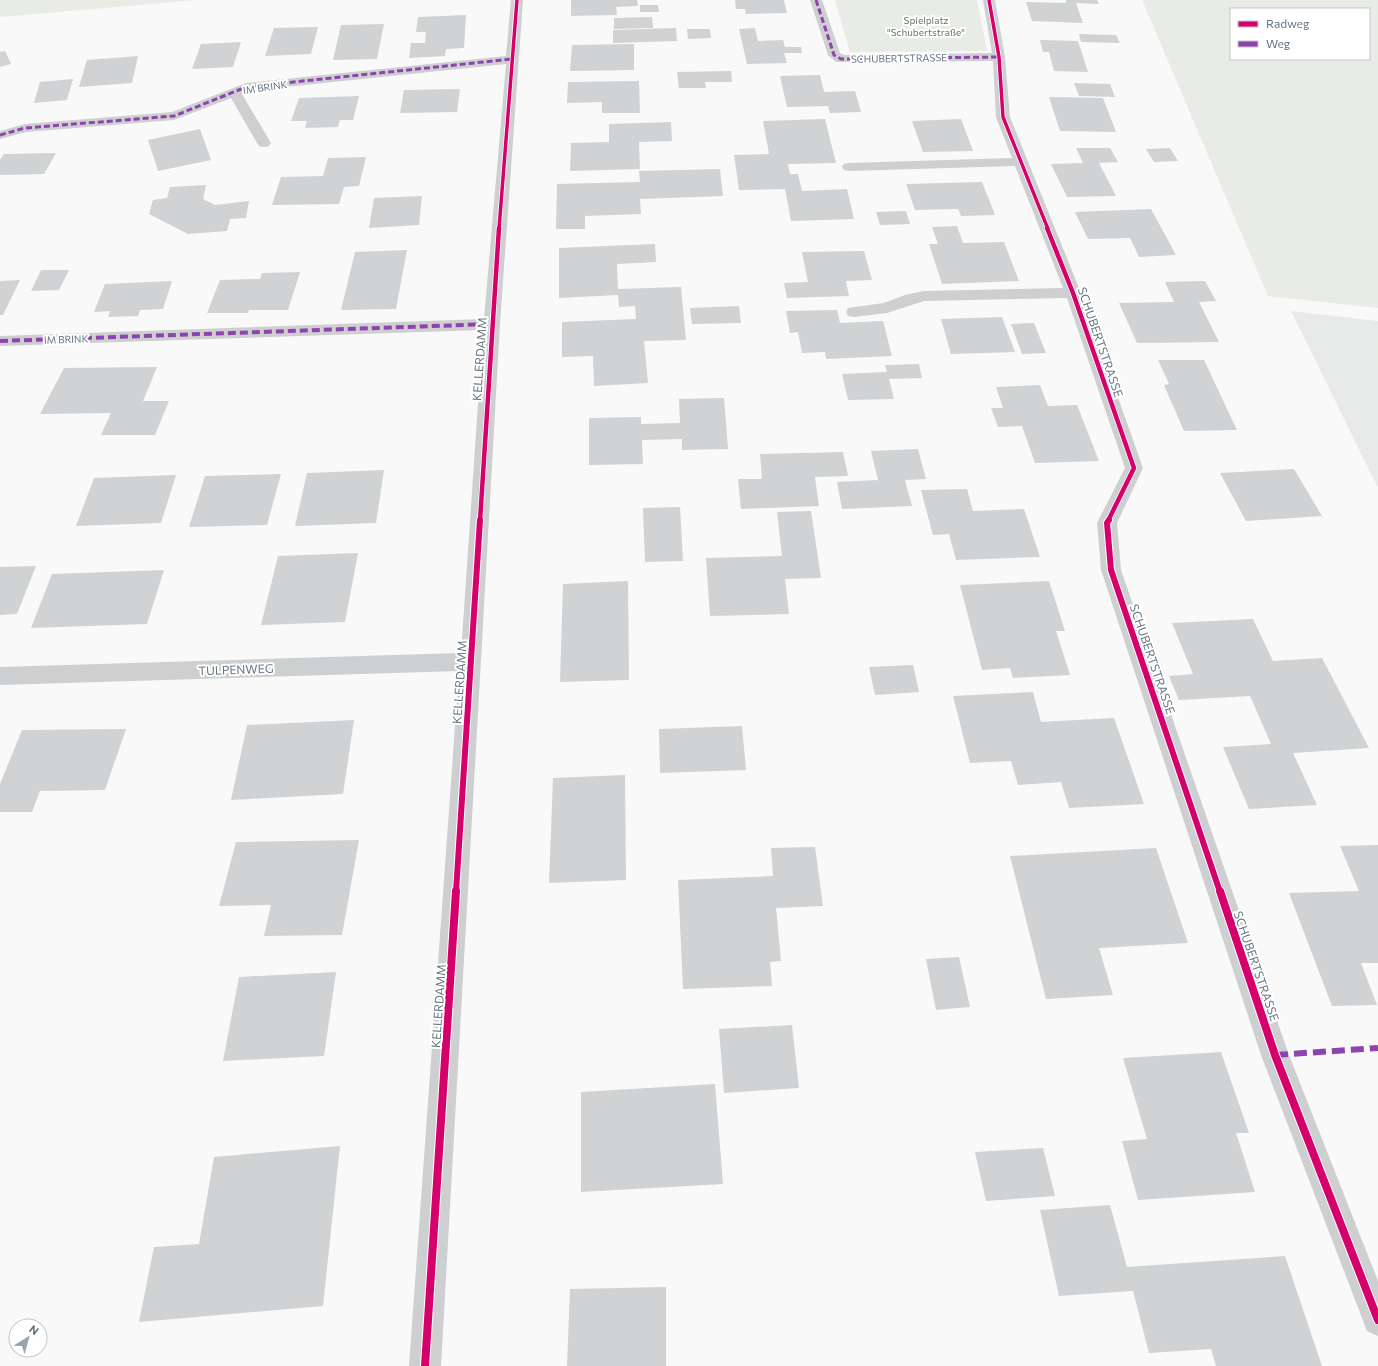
<svg xmlns="http://www.w3.org/2000/svg" width="1378" height="1366" viewBox="0 0 1378 1366" font-family="Commissioner,sans-serif">
<style>
.built{fill:#e8e9e9}
.green{fill:#e8ebe6;fill-rule:evenodd}
.building{fill:#d0d2d3}
.lines{fill:none;stroke-linecap:round;stroke-linejoin:round}
.minor{fill:#cecfd0;fill-rule:evenodd}
.quiet-far2{stroke:#8e44ad;stroke-width:3;stroke-dasharray:6 3;stroke-linecap:butt}
.quiet-far1{stroke:#8e44ad;stroke-width:4;stroke-dasharray:8 4;stroke-linecap:butt}
.quiet{stroke:#8e44ad;stroke-width:6;stroke-dasharray:13 6;stroke-linecap:butt}
.cycleway-far3-casing{stroke:#fff;stroke-width:5}
.cycleway-far2-casing{stroke:#fff;stroke-width:6}
.cycleway-far1-casing{stroke:#fff;stroke-width:8}
.cycleway-casing{stroke:#fff;stroke-width:10}
.cycleway-far3{stroke:#d6006c;stroke-width:3.5}
.cycleway-far2{stroke:#d6006c;stroke-width:4.5}
.cycleway-far1{stroke:#d6006c;stroke-width:6}
.cycleway{stroke:#d6006c;stroke-width:8}
.labels{text-anchor:middle;dominant-baseline:central;stroke-width:4;stroke-linejoin:round;paint-order:stroke}
.far-park-label{font-size:10px;fill:#687a64;stroke:#fff}
.far-street-label{font-size:10px;fill:#657683;stroke:#fff}
.street-label{font-size:12px;fill:#657683;stroke:#fff}
</style>
<rect width="100%" height="100%" fill="#f9f9f9"/>
<path class="built" d="M1291 311 1378 321V488Z"/>
<g class="green">
<path d="M0 0H197L0 17Z"/>
<path d="M835 0H977L987 51 850 52Z"/>
<path d="M1142 0H1378V308L1268 296ZM1231 9H1369V59H1231Z"/>
<path d="M1366 337 1378 338V363Z"/>
</g>
<g class="building">
<path d="M571 0H637L638 6 616 7 617 15 571 16Z"/>
<path d="M735 0H784L787 13 746 14 745 9H736Z"/>
<path d="M1066 0H1097L1099 4 1076 3 1083 23 1032 21 1026 2 1066 3Z"/>
<path d="M640 5H658L659 12H640Z"/>
<path d="M466 15 464 48 446 49 445 56 409 58 411 43H425L426 32H416L418 17Z"/>
<path d="M652 17 653 28 614 29V18Z"/>
<path d="M384 24 377 59 333 60 341 25Z"/>
<path d="M318 27 311 54 265 56 274 28Z"/>
<path d="M676 28 677 41 613 43V30Z"/>
<path d="M755 28 758 41 783 40 785 47H801L802 53H784L787 63 747 64 739 29Z"/>
<path d="M687 29H710L711 38 688 39Z"/>
<path d="M1079 34 1116 35 1120 43 1081 42Z"/>
<path d="M1040 40 1078 41 1088 72 1054 71 1049 52H1043Z"/>
<path d="M241 42 233 67 192 69 201 44Z"/>
<path d="M634 44V70L570 71 572 45Z"/>
<path d="M5 51 11 64 0 67V52Z"/>
<path d="M138 56 132 83 79 87 87 60Z"/>
<path d="M731 71 732 82H705L706 88H679L677 72Z"/>
<path d="M820 75 824 92 855 91 861 112 830 113 828 106 787 107 780 76Z"/>
<path d="M73 79 67 100 34 103 40 82Z"/>
<path d="M639 81 640 113H602V102L567 103 568 82Z"/>
<path d="M1074 83 1110 84 1115 97 1079 96Z"/>
<path d="M460 89 457 112 400 113 404 90Z"/>
<path d="M359 96 353 120H340L338 127 305 128 307 121H291L299 98Z"/>
<path d="M1049 97 1103 98 1116 132 1060 131Z"/>
<path d="M825 119 836 163 788 164 790 174H798L802 191 847 189 854 219 791 221 785 189 739 190 734 155 769 154 763 121Z"/>
<path d="M961 119 973 151 923 152 912 121Z"/>
<path d="M671 122 672 141 639 142 640 169 570 171 571 143 609 142V124Z"/>
<path d="M200 129 211 160 158 171 148 140Z"/>
<path d="M1076 148H1110L1118 162 1099 163 1116 196 1067 197 1051 164 1083 163Z"/>
<path d="M1170 148 1178 161 1154 162 1146 149Z"/>
<path d="M56 153 44 174 0 175V160L4 154Z"/>
<path d="M366 157 359 186 344 187 339 204 272 205 281 177 323 176 328 158Z"/>
<path d="M720 169 723 196 640 199 641 214 585 216V229H556L557 184 640 182 639 171Z"/>
<path d="M982 182 995 215 961 216 958 209 915 210 906 184Z"/>
<path d="M206 185 203 199 215 205 249 201 246 218 230 219 227 231 188 234 149 214 153 200 167 198 170 187Z"/>
<path d="M422 196 419 225 369 228 374 198Z"/>
<path d="M1151 209 1176 255 1139 257 1130 238 1088 239 1075 212Z"/>
<path d="M906 211 910 224 880 225 876 212Z"/>
<path d="M957 226 963 243 1004 242 1019 281 942 284 929 244H938L932 227Z"/>
<path d="M655 244 656 262 617 264 618 289 681 287 686 340 644 341 648 383 594 386 593 356 562 357V322L636 319 635 306 619 307 618 295 559 298V248Z"/>
<path d="M407 250 396 309 341 310 355 252Z"/>
<path d="M864 251 872 280 846 281 849 296 787 298 784 283 808 282 802 252Z"/>
<path d="M41 270H69L59 290 31 291Z"/>
<path d="M300 272 288 310H249L248 313H207L220 280 260 279 262 273Z"/>
<path d="M20 280 3 315H0V281Z"/>
<path d="M172 281 163 309 140 310 138 316 108 317 110 311 94 312 105 284Z"/>
<path d="M1205 281 1216 301 1199 302 1219 342 1137 343 1119 303 1174 302 1165 282Z"/>
<path d="M739 306 741 323 692 324 690 308Z"/>
<path d="M837 310 840 323 883 321 892 356 826 359 825 352 802 353 798 332 790 333 786 311Z"/>
<path d="M1002 317 1015 352 951 354 941 319Z"/>
<path d="M1034 323 1046 353 1022 354 1011 324Z"/>
<path d="M1158 360H1204L1237 430 1184 431 1164 385 1169 384Z"/>
<path d="M919 364 922 378 889 379 894 399 848 400 842 374 887 372 885 365Z"/>
<path d="M157 367 143 401H169L155 435H101L111 413 40 414 64 368Z"/>
<path d="M1040 385 1048 406 1077 405 1099 461 1035 463 1022 426 998 427 991 408H1003L996 387Z"/>
<path d="M724 398 728 449 682 450V439L642 440 643 464 589 465V418L641 417V424L680 423 679 399Z"/>
<path d="M918 449 926 479 905 480 912 506 842 509 837 482 878 480 871 451Z"/>
<path d="M843 452 848 476 815 477 819 506 741 509 738 479H762L760 454Z"/>
<path d="M1294 469 1322 516 1246 521 1220 473Z"/>
<path d="M384 470 376 523 295 526 307 473Z"/>
<path d="M281 474 267 525 189 527 205 476Z"/>
<path d="M176 475 161 523 76 526 94 478Z"/>
<path d="M967 489 973 511 1024 509 1040 557 956 560 949 534 933 535 921 490Z"/>
<path d="M680 507 683 561 645 562 643 508Z"/>
<path d="M811 511 821 578 785 579 789 614 710 616 706 558 782 556 777 512Z"/>
<path d="M358 553 345 622 261 625 278 556Z"/>
<path d="M36 566 17 614 0 615V567Z"/>
<path d="M164 570 147 624 31 628 52 574Z"/>
<path d="M628 581 629 680 560 682 563 584Z"/>
<path d="M1049 581 1065 631H1056L1070 675 1013 678 1010 668 982 670 960 585Z"/>
<path d="M1253 619 1273 661 1322 658 1369 748 1293 753 1317 805 1249 809 1223 747 1271 744 1250 696 1179 700 1169 676 1193 674 1172 623Z"/>
<path d="M913 665 919 692 875 695 869 667Z"/>
<path d="M1033 692 1041 722 1114 718 1144 804 1069 808 1061 782 1018 785 1011 761 970 763 953 696Z"/>
<path d="M354 720 343 794 231 800 247 725Z"/>
<path d="M742 726 746 770 660 773 659 729Z"/>
<path d="M126 729 105 790 40 791 32 812H0V784L22 730Z"/>
<path d="M625 775 626 880 549 883 553 778Z"/>
<path d="M359 840 342 935 264 936 271 905 219 906 236 842Z"/>
<path d="M1378 845V963H1361L1377 1005 1332 1006 1289 893 1359 891 1340 846Z"/>
<path d="M815 847 823 906 776 908 781 961 770 962 772 986 683 989 678 880 773 876 771 848Z"/>
<path d="M1156 848 1188 943 1099 948 1113 995 1046 999 1010 856Z"/>
<path d="M959 957 970 1007 936 1010 926 959Z"/>
<path d="M336 972 324 1056 223 1061 239 977Z"/>
<path d="M792 1025 799 1088 724 1093 719 1029Z"/>
<path d="M1221 1052 1249 1133H1236L1255 1192 1138 1200 1122 1141 1147 1139 1123 1058Z"/>
<path d="M715 1084 723 1184 581 1192V1092Z"/>
<path d="M340 1146 323 1306 139 1322 154 1247 199 1244 214 1157Z"/>
<path d="M1043 1148 1055 1196 986 1201 975 1152Z"/>
<path d="M1110 1205 1127 1267 1285 1256 1322 1366H1216L1211 1349 1149 1353 1133 1291 1059 1296 1040 1210Z"/>
<path d="M666 1287V1366H567L570 1289Z"/>
</g>
<g class="lines">
<g class="minor">
<path d="M511 0H523L500 324 441 1366H409L459 671 0 685V667L461 653 483 330 0 346V336L484 319 506 64 248 91 242 94 271 143 269 146 264 147 259 146 257 143 231 98 174 120 26 132 0 139V131L25 124 172 112 246 83 506 56Z"/>
<path d="M810 0H822L840 53 844 55 992 53 983 0H995L1005 57 1010 117 1081 293 1143 468 1117 523 1121 570 1289 1055 1378 1281V1336L1367 1331 1261 1055 1101 570 1097 523 1125 468 1067 298 924 301 887 313 854 317 848 316 846 312 848 308 884 303 905 295 924 291 1063 288 1015 166 849 171 844 170 842 167 844 164 849 163 1012 158 996 117 993 61 836 62 828 55Z"/>
</g>
<g class="quiet-far2">
<path d="M816 0 834 55 841 59 999 57"/>
<path d="M0 135 25 128 174 116 246 87 512 59"/>
</g>
<path class="quiet-far1" d="M0 341 492 324"/>
<path class="quiet" d="M1275 1055 1378 1048"/>
<g class="cycleway-far3-casing">
<g id="cycleway-far3">
<path d="M989 0 999 57 1003 117 1048 229"/>
<path d="M499 229 517 0"/>
</g>
</g>
<g class="cycleway-far2-casing">
<g id="cycleway-far2">
<path d="M1047 228 1073 293 1134 468 1108 521"/>
<path d="M480 521 499 228"/>
</g>
</g>
<g class="cycleway-far1-casing">
<g id="cycleway-far1">
<path d="M1109 520 1107 523 1111 570 1220 892"/>
<path d="M456 892 480 520"/>
</g>
</g>
<g class="cycleway-casing">
<g id="cycleway">
<path d="M1220 891 1275 1055 1378 1320"/>
<path d="M425 1366 456 891"/>
</g>
</g>
<use href="#cycleway-far3" class="cycleway-far3"/>
<use href="#cycleway-far2" class="cycleway-far2"/>
<use href="#cycleway-far1" class="cycleway-far1"/>
<use href="#cycleway" class="cycleway"/>
</g>
<g class="labels">
<g class="far-park-label">
<text x="926" y="20">Spielplatz<tspan x="926" dy="12">"Schubertstraße"</tspan></text>
</g>
<g class="far-street-label">
<text transform="translate(899 58) rotate(-1)">SCHUBERTSTRASSE</text>
<text transform="translate(265 87) rotate(-8)">IM BRINK</text>
<text transform="translate(66 339) rotate(-2)">IM BRINK</text>
</g>
<g class="street-label">
<text transform="translate(1101 342) rotate(71)">SCHUBERTSTRASSE</text>
<text transform="translate(479 359) rotate(-86)">KELLERDAMM</text>
<text transform="translate(1153 659) rotate(71)">SCHUBERTSTRASSE</text>
<text transform="translate(236 669) rotate(-2)">TULPENWEG</text>
<text transform="translate(459 682) rotate(-86)">KELLERDAMM</text>
<text transform="translate(1257 966) rotate(71)">SCHUBERTSTRASSE</text>
<text transform="translate(438 1006) rotate(-86)">KELLERDAMM</text>
</g>
</g>
<rect x="1230" y="8" width="140" height="52" fill="#ffffff" stroke="#c1c8cd"/>
<rect x="1238" y="21" width="20" height="6" fill="#d6006c" stroke="#c1c8cd"/>
<text x="1266" y="28" font-size="12" fill="#657683">Radweg</text>
<rect x="1238" y="41" width="20" height="6" fill="#8e44ad" stroke="#c1c8cd"/>
<text x="1266" y="48" font-size="12" fill="#657683">Weg</text>
<g transform="translate(28 1338) rotate(37)"><circle r="19" fill="#ffffff" stroke="#c1c8cd"/>
<path d="M0-3L7 15L0 10L-7 15Z" fill="#99a4ac"/>
<text y="-6" font-size="11" font-weight="bold" text-anchor="middle" fill="#657683">N</text>
</g>
</svg>
